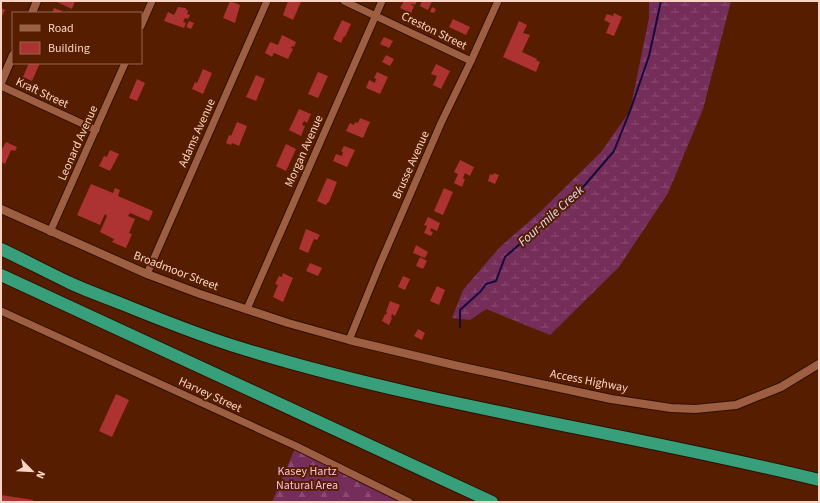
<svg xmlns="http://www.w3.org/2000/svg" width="820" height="503" viewBox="0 0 820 503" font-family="'Source Sans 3',sans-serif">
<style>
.forest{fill:url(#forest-firs)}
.wetland{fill:url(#wetland-marsh)}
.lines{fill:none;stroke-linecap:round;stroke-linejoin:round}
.stream{stroke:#15093f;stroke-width:2}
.building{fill:#ad3332}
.minor-casing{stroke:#2e0f02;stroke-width:9}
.tertiary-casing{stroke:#2e0f02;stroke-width:10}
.motorway-casing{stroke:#2e0f02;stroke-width:14}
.minor{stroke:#9d5e41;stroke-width:7}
.tertiary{stroke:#9d5e41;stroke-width:8}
.motorway{stroke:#37a07a;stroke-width:12}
.labels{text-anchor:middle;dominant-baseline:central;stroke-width:4;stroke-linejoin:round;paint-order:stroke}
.street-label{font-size:12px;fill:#fad5c5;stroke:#561d00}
.park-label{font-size:12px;fill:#f7bfde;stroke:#561d00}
.water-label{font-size:13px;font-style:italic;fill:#dfe0fb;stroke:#561d00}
</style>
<defs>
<pattern id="forest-firs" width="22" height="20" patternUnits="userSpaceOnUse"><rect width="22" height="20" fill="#752e5a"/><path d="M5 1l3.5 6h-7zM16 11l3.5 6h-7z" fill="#8a4b70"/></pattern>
<pattern id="wetland-marsh" width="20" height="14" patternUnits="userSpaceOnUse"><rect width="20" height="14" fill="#752e5a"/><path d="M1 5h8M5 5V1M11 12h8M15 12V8" fill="none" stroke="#8a4b70"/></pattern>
</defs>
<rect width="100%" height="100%" fill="#561d00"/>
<path class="forest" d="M296 446 409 502H272Z"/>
<path class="wetland" d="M649 1H731L703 109 668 193 619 267 550 335 486 309 470 320 452 318 463 290 499 248 540 212 601 152 630 111 649 18Z"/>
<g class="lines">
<path class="stream" d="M460 327V310L481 291 486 284 496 281 505 257 578 193 614 151 630 111 649 56 661 1"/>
</g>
<g class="building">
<path d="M58 1H75L72 9 57 2Z"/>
<path d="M230 1 240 5 235 23 223 18Z"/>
<path d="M288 1 301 2 293 20 283 15Z"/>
<path d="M404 1H417L415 5 412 4 411 5 414 6 411 13 400 8Z"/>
<path d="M422 1H432L428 10 420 6Z"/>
<path d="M178 7 186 8V9L188 11 187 14 190 15 188 19 185 18 183 22 186 23 184 28 164 21 168 12 174 15Z"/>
<path d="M432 7 436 9 434 13 430 12Z"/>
<path d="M1 8 5 10 1 18Z"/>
<path d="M54 8 62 11 61 13H52Z"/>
<path d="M614 13 622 17 614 36 606 33 610 23 604 20 607 14 613 16Z"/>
<path d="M453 19 470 27 466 35 449 27Z"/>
<path d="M342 20 351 24 345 37 344 36 341 43 333 39Z"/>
<path d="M189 21 194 23 191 29 186 27Z"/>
<path d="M519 21 527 25 523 33 530 35 522 52 537 59 536 60 540 62 536 72 503 57Z"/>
<path d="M282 35 296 42 294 47 292 46 291 48 293 49 288 59 274 53 272 57 265 53 270 42 278 45Z"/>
<path d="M384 37 393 41 389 48 380 44Z"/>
<path d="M386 55 394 59 390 66 382 62Z"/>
<path d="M29 63H40L32 81 23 77Z"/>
<path d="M436 64 450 71 441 89 433 85 437 76 431 74Z"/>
<path d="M203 69 212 73 203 94 192 89 195 82 197 83Z"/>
<path d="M318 72 328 76 318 98 308 94Z"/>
<path d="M377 72 388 77 380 94 366 88 369 80 375 83 376 79 374 78Z"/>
<path d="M256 75 265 79 256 101 246 97Z"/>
<path d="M137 79 145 83 137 101 129 98Z"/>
<path d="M299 109 311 114 307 123 304 121 302 125 305 126 301 136 289 130Z"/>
<path d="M360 118 370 122 363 138 346 131 350 123 354 125 355 122 358 123Z"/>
<path d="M237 122 247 126 239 146 232 143 231 145 226 143 229 135 231 136Z"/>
<path d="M6 142 17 147 15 151 11 150 5 164 1 162V151Z"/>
<path d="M286 144 296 149 286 171 276 166Z"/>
<path d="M344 146 355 150 347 167 333 161 336 154 342 156 343 152 341 151Z"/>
<path d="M110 150 119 154 110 171 99 166 104 156 107 157Z"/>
<path d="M460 160 474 167 470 176 465 173 463 178 465 179 462 187 454 183 458 174 454 172Z"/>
<path d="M494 173 499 175 495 184 488 181 490 174 493 175Z"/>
<path d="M327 178 337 182 329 202H328L326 205 317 201Z"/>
<path d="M91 184 113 193 115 188 120 190 118 196 153 211 149 221 130 213 128 216 135 219 129 233 132 234 126 248 112 242 114 239 100 232 107 216 105 214 100 225 77 215Z"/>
<path d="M444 188 453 192 443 215 434 211Z"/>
<path d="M428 217 440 223 437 231 431 228 430 231 433 232 431 236 424 233 427 226 424 225Z"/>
<path d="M306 229 320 235 317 240 314 239 308 253 299 249Z"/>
<path d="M416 245 428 252 425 258 413 253Z"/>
<path d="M420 257 427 261 423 269 416 266Z"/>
<path d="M310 263 322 268 318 276 306 271Z"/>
<path d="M283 273 293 278 283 302 273 297 278 285 275 284 279 276 282 277Z"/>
<path d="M403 276 410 279 405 290 398 287Z"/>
<path d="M437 286 445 290 439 305 430 301Z"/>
<path d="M390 301 400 305 395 316 392 314 391 317 392 318 389 325 382 321 385 314 386 315 387 312H386Z"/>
<path d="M418 329 425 333 422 340 414 336Z"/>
<path d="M116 394 129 400 112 437 99 431Z"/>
<path d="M1 495 33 500V502H1Z"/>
</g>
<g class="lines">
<g class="minor-casing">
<g id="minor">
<path d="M344 1 471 61"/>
<path d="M141 26 152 1"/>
<path d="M1 86 96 130"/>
<path d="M50 232 125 63"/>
<path d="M147 274 267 1"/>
<path d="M247 309 382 1"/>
<path d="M1 311 296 446 409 502"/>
<path d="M349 340 380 264 441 123 471 61 498 1"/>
</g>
</g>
<g class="tertiary-casing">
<g id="tertiary">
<path d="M32 13 37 1"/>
<path d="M1 83 13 55"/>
<path d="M1 209 147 274 200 294 288 323 349 340 458 366 611 399 671 408 695 409 736 405 781 387 819 364"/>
</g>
</g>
<g class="motorway-casing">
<g id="motorway">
<path d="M1 249C24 260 47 272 70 283 87 291 105 297 122 304 159 319 196 334 234 346 426 406 625 432 819 480"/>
<path d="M1 275 492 502"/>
</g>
</g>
<use href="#minor" class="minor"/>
<use href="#tertiary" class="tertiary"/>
<use href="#motorway" class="motorway"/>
</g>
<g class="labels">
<g class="street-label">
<text transform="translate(434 31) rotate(26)">Creston Street</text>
<text transform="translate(42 93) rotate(25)">Kraft Street</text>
<text transform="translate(197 133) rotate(-66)">Adams Avenue</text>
<text transform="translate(78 143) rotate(-66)">Leonard Avenue</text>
<text transform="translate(304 151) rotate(-66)">Morgan Avenue</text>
<text transform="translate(411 165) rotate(-66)">Brusse Avenue</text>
<text transform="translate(176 271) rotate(21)">Broadmoor Street</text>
<text transform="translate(589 381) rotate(11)">Access Highway</text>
<text transform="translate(210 395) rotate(25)">Harvey Street</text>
</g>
<g class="park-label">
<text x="307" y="471">Kasey Hartz<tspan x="307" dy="14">Natural Area</tspan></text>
</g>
<g class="water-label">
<text transform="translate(551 216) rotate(-42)">Four-mile Creek</text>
</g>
</g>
<rect width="820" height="503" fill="none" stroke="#fad5c5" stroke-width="4"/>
<rect x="12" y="12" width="130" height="52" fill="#561d00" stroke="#98674f"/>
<rect x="20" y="25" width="20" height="6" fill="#9d5e41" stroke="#98674f"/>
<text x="48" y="32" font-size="12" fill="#fad5c5">Road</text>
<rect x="20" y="42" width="20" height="12" fill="#ad3332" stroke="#98674f"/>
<text x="48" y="52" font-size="12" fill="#fad5c5">Building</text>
<g transform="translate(32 471) rotate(114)" stroke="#561d00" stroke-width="3" paint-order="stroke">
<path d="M0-3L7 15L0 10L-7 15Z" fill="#fad5c5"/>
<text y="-6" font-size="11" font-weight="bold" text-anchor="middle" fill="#fad5c5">N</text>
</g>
</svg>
